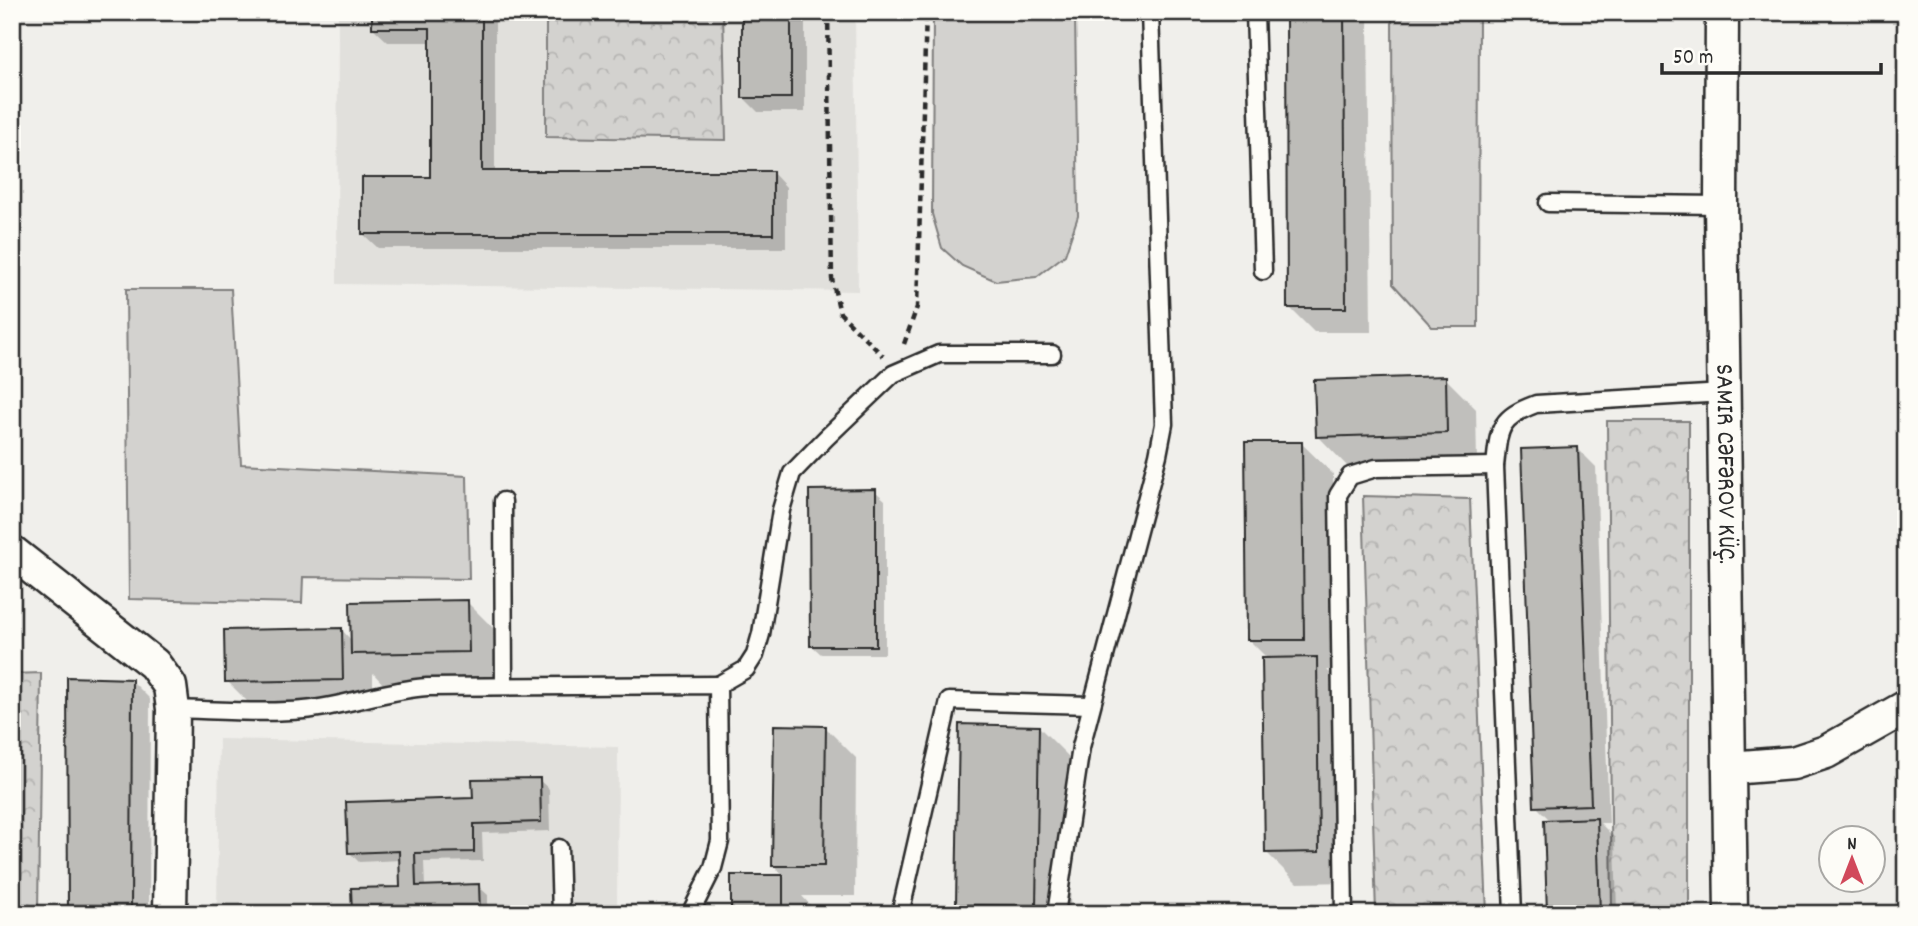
<svg xmlns="http://www.w3.org/2000/svg" width="1918" height="926" viewBox="0 0 1918 926" font-family="Dekko,sans-serif">
<style>
.built{fill:#e1e0dc}
.green{fill:#d3d2cf;stroke:#7f7e7d;stroke-width:2}
.forest{fill:url(#forest-crowns);stroke:#7f7e7d;stroke-width:2}
.shadow{fill:#0003}
.building{fill:#bdbcb8;stroke:#2b2b2b;stroke-width:2}
.lines{fill:none;stroke-linecap:round;stroke-linejoin:round}
.lane-casing{stroke:#2b2b2b;stroke-width:21}
.street-casing{stroke:#2b2b2b;stroke-width:37}
.path{stroke:#2b2b2b;stroke-width:4.5;stroke-dasharray:7 5;stroke-linecap:butt}
.lane{stroke:#fdfcf7;stroke-width:16}
.street{stroke:#fdfcf7;stroke-width:32}
.labels{text-anchor:middle;dominant-baseline:central;stroke-width:7;stroke-linejoin:round;paint-order:stroke}
.street-label{font-size:26px;fill:#2b2b2b;stroke:#fdfcf7}
</style>
<defs>
<pattern id="forest-crowns" width="20" height="18" patternUnits="userSpaceOnUse" patternTransform="scale(1.75)"><rect width="20" height="18" fill="#d3d2cf"/><path d="M2 6a3 3 0 1 1 6 0M12 15a3 3 0 1 1 6 0" fill="none" stroke="#b5b4b2"/></pattern>
</defs>
<rect width="100%" height="100%" fill="#f0efeb"/>
<filter id="ink" filterUnits="userSpaceOnUse"><feTurbulence type="fractalNoise" baseFrequency=".0143" numOctaves="2"/><feDisplacementMap in="SourceGraphic" scale="14" xChannelSelector="R" yChannelSelector="G"/><feConvolveMatrix kernelMatrix="1 2 1 2 8 2 1 2 1" color-interpolation-filters="sRGB"/></filter>
<g filter="url(#ink)">
<g class="built">
<path d="M338 12H855L858 291 337 284Z"/>
<path d="M219 739 618 747 617 914H217Z"/>
</g>
<g class="green">
<path d="M933 12H1075L1078 216 1065 255 1036 277 996 281 962 266 942 248 932 214Z"/>
<path d="M1392 12H1479L1478 327H1432L1393 284Z"/>
<path d="M126 289H231L241 464 467 476 469 579 303 577 302 603 129 599Z"/>
</g>
<g class="forest">
<path d="M546 12H723L726 140 546 137Z"/>
<path d="M1607 421H1689V914H1612Z"/>
<path d="M1363 496 1470 499 1487 914H1376Z"/>
<path d="M41 673 38 914H12V674Z"/>
</g>
<g class="shadow">
<path d="M373 12H495V172H772L786 187V248H378L363 234 432 179V42H388L373 28Z"/>
<path d="M744 12H805V112H758L744 98Z"/>
<path d="M1288 12H1368L1371 332H1314L1289 307Z"/>
<path d="M1445 378 1476 409 1477 463 1348 467 1318 436Z"/>
<path d="M1302 444 1333 474 1334 670H1327L1347 690 1349 882 1297 883 1266 852 1269 660 1248 639Z"/>
<path d="M1578 449 1596 467 1609 823H1600L1615 838 1617 914H1549L1551 821 1536 806Z"/>
<path d="M875 491 885 500V654H821L811 645Z"/>
<path d="M467 602 498 633 499 683 383 684 373 673V710L258 712 227 681 342 630 352 641Z"/>
<path d="M131 680 150 699 149 914H70Z"/>
<path d="M1039 727 1073 761 1070 914H968L958 904Z"/>
<path d="M826 728 856 758 855 896H802L813 908V914H732L733 877H785L773 865Z"/>
<path d="M539 780 549 789 550 831 482 833 483 861 424 862 425 887 478 886 488 895V914H354L402 888 401 860 359 862 349 852 475 800Z"/>
</g>
<g class="building">
<path d="M372 12H482V171H773V234H362V177H430V28H372Z"/>
<path d="M372 12H482V171H773V234H362V177H430V28H372Z"/>
<rect x="742" y="12" width="49" height="86"/>
<rect x="742" y="12" width="49" height="86"/>
<path d="M1286 12H1344L1346 308H1287Z"/>
<path d="M1446 376 1447 433 1316 437 1314 380Z"/>
<path d="M1245 442H1302L1304 640H1247Z"/>
<path d="M1578 447 1591 805 1534 807 1521 449Z"/>
<path d="M876 489V646H810L809 490Z"/>
<path d="M468 600 469 652 351 654 350 602Z"/>
<path d="M342 628 343 680 225 682 224 630Z"/>
<path d="M1317 657 1319 852 1265 853 1262 658Z"/>
<path d="M67 677 132 679 131 914H68Z"/>
<path d="M959 724 1039 726 1036 906 956 905Z"/>
<path d="M774 725 826 726 824 866H772Z"/>
<path d="M540 778 541 822 474 824V852L415 853 416 886 479 884 480 914H352L351 888 400 887 399 851 348 853 346 802 473 798 472 779Z"/>
<path d="M1597 818 1600 914H1547L1544 820Z"/>
<rect x="731" y="875" width="52" height="39"/>
</g>
<g class="lines">
<g class="lane-casing">
<g id="lane">
<path d="M1255 12 1263 271"/>
<path d="M1548 203 1721 205"/>
<path d="M503 501 504 686"/>
<path d="M718 685 746 669 755 655 761 634 781 510 792 473 826 438 893 374 939 354H1052"/>
<path d="M173 709C215 710 263 714 304 710 346 706 385 690 427 687L718 685 720 841 713 868 690 914"/>
<path d="M559 848 561 914"/>
<path d="M900 914 949 701 1091 705"/>
<path d="M1056 914 1081 747 1158 455 1164 424 1150 12"/>
<path d="M1344 914 1338 495 1350 476 1376 468 1495 466"/>
<path d="M1513 914 1495 466C1499 429 1498 418 1536 404L1724 393"/>
</g>
</g>
<g class="street-casing">
<g id="street">
<path id="s1" d="M1722 12 1721 205 1731 914"/>
<path d="M12 552 154 664 170 686 173 709 170 914"/>
<path d="M1730 768 1793 763 1826 752 1906 707"/>
</g>
</g>
<g class="path">
<path d="M828 12 832 279 840 313 883 356"/>
<path d="M904 344 917 307 926 12"/>
</g>
<use href="#lane" class="lane"/>
<use href="#street" class="street"/>
</g>
</g>
<g class="labels">
<g class="street-label">
<text stroke="none"><textPath href="#s1" startOffset="452">SAMIR CƏFƏROV KÜÇ.</textPath></text>
</g>
</g>
<rect width="1918" height="926" fill="none" stroke="#fdfcf7" stroke-width="42"/>
<rect x="21" y="21" width="1876" height="884" fill="none" stroke="#2b2b2b" stroke-width="2.5" filter="url(#ink)"/>
<g transform="translate(1852 859)"><circle r="33" fill="#fdfcf7" stroke="#a9a8a5" stroke-width="2"/>
<path d="M0-5L12 26L0 18L-12 26Z" fill="#d1495b"/>
<text y="-10" font-size="19" font-weight="bold" text-anchor="middle" fill="#2b2b2b">N</text>
</g>
<path d="M1662 63v10h219v-10" fill="none" stroke="#2b2b2b" stroke-width="3.5"/>
<text x="1673" y="63" font-size="21" fill="#2b2b2b" stroke="#fdfcf7" stroke-width="5" paint-order="stroke">50 m</text>
</svg>
